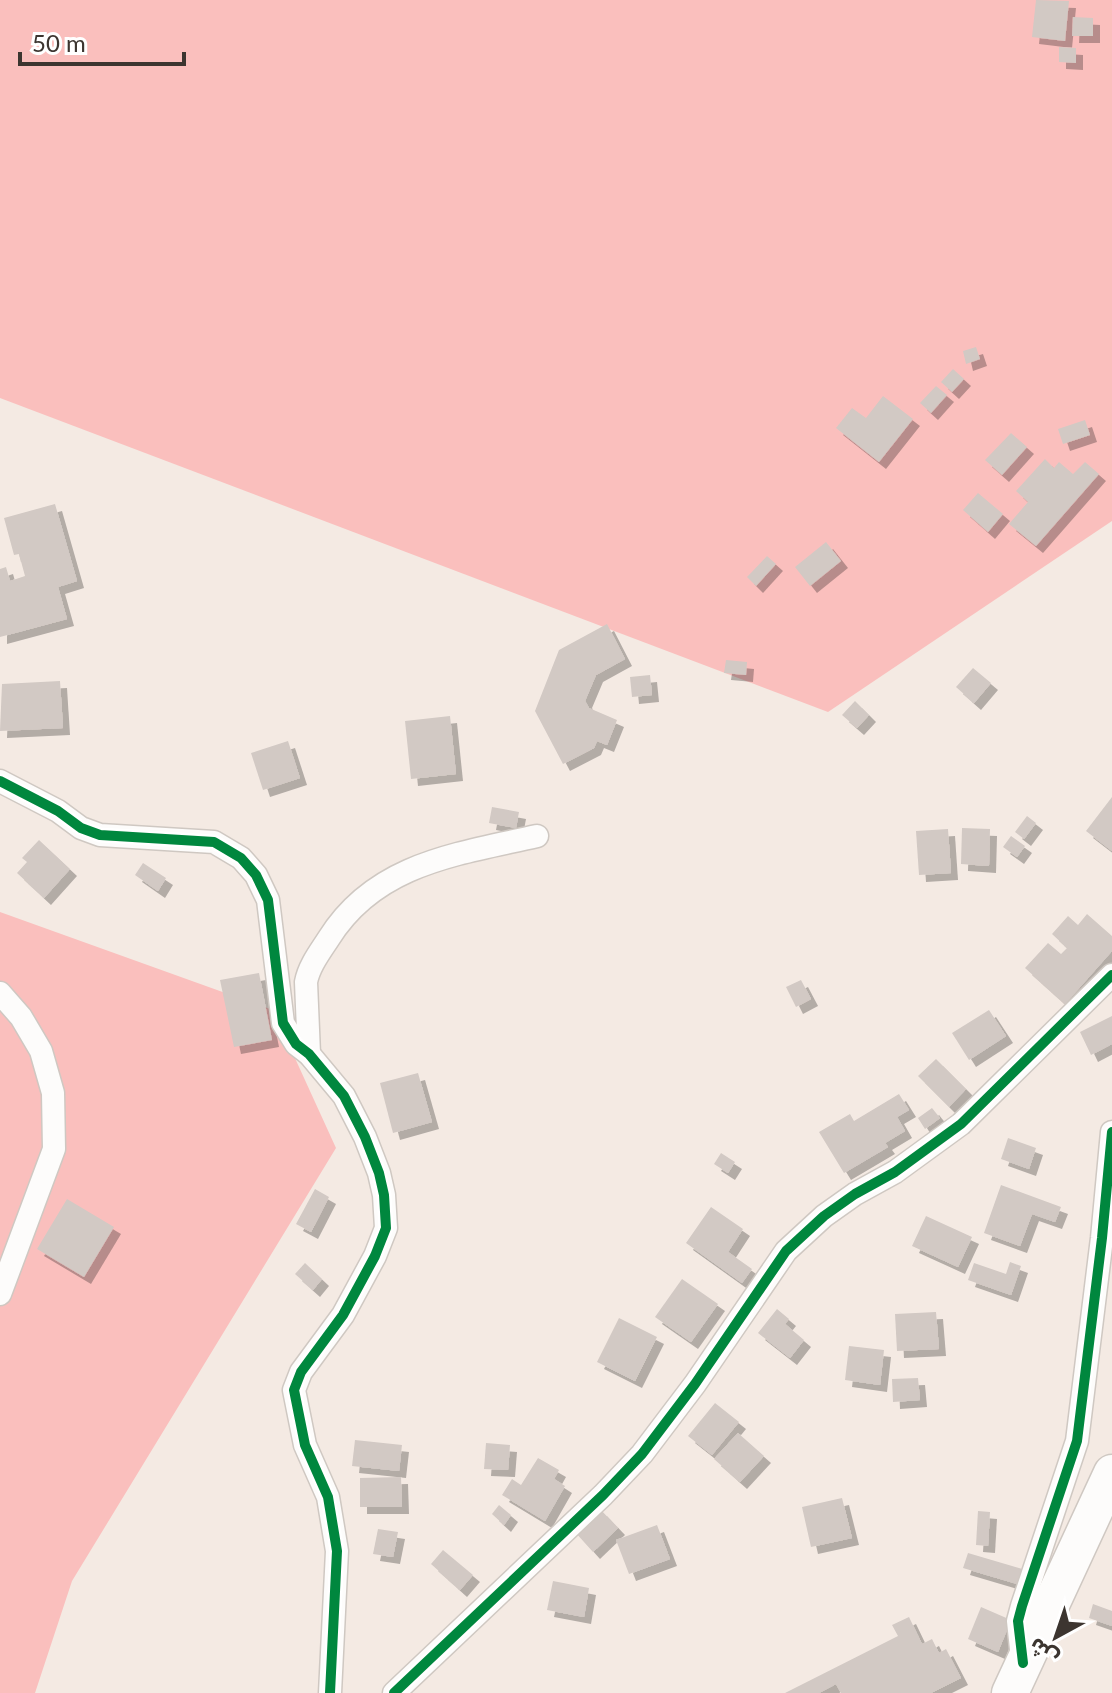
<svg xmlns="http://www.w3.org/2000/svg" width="1112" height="1693" viewBox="0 0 1112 1693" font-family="Lato,'Noto Sans Arabic',sans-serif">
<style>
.forest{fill:#fabfbd}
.building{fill:#d2c9c4;filter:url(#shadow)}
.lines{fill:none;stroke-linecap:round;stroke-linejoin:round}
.street-casing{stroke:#cfc8c2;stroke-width:25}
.primary-casing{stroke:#cfc8c2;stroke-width:39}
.street{stroke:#fdfcfb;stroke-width:22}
.primary{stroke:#fdfcfb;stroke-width:36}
.cycleway-casing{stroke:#fff;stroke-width:15}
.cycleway{stroke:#00873e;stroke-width:10}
</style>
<defs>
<filter id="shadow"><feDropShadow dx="7" dy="7" stdDeviation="0" flood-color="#0004"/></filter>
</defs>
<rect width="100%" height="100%" fill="#f4eae3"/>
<g class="forest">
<path d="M0 0H1112V521L828 712 0 398Z"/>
<path d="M0 912 273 1010 336 1148 72 1581 35 1693H0Z"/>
</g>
<g class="building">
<path d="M1036 0 1069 1 1065 41 1032 37Z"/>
<path d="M1073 17 1093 18V36H1072Z"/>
<path d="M1059 47 1076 48V63L1059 62Z"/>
<path d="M976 347 980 359 966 364 963 351Z"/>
<path d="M953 369 964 379 952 392 941 382Z"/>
<path d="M936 386 947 395 931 413 920 403Z"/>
<path d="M883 396 913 419 879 462 836 428 852 408 866 418Z"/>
<path d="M1085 420 1090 435 1063 444 1058 429Z"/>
<path d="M1011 433 1027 447 1002 475 985 460Z"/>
<path d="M1045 459 1054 468 1059 462 1073 474 1085 462 1099 474 1036 546 1009 524 1028 502 1016 491Z"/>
<path d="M978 493 1003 514 988 532 963 510Z"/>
<path d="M55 504 77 581 58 587 67 619 0 637V569L6 567 10 581 25 576 19 554 14 555 4 518Z"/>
<path d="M826 542 841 561 810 586 795 567Z"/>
<path d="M767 556 776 564 756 586 747 577Z"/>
<path d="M607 624 625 659 596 675 585 701 589 708 617 720 607 745 597 741 594 748 563 764 535 711 559 650Z"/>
<path d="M726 660 747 662 746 675 724 673Z"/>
<path d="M973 668 991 683 974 703 956 687Z"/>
<path d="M650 675 652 695 632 697 630 677Z"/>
<path d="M60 681 63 728 0 731 2 684Z"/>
<path d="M855 701 869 715 857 728 842 715Z"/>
<path d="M450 716 456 774 411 779 405 721Z"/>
<path d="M288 741 300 778 263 790 251 753Z"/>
<path d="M1112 797V851L1086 831Z"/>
<path d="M492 807 519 812 516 828 489 823Z"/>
<path d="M1027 816 1036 823 1024 839 1015 832Z"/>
<path d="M962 828 990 829 989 866 961 864Z"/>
<path d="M948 829 951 873 919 875 916 831Z"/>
<path d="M1011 836 1025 846 1017 857 1003 847Z"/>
<path d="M39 840 70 869 44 898 17 873 27 862 22 858Z"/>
<path d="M143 863 166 878 158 891 135 875Z"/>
<path d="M1087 914 1112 936V951L1065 1004 1025 968 1048 943 1061 954 1067 948 1052 934 1068 916 1078 925Z"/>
<path d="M259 973 272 1040 234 1047 220 980Z"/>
<path d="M801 980 811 999 796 1007 786 987Z"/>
<path d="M989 1010 1006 1036 969 1060 952 1033Z"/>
<path d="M1112 1016V1044L1091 1055 1080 1032Z"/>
<path d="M936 1059 966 1089 949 1107 918 1076Z"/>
<path d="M418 1073 432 1122 393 1133 380 1083Z"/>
<path d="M899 1094 909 1110 897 1117 905 1131 885 1143 888 1147 844 1173 819 1132 850 1114 854 1121Z"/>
<path d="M932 1108 940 1118 925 1129 918 1118Z"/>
<path d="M1008 1138 1036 1148 1029 1169 1001 1159Z"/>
<path d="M721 1153 735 1162 728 1173 714 1164Z"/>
<path d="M1001 1185 1061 1207 1055 1222 1032 1214 1020 1246 984 1233Z"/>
<path d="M315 1189 329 1197 311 1232 296 1224Z"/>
<path d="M67 1199 114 1227 84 1277 37 1249Z"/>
<path d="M711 1207 743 1229 728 1252 752 1269 742 1283 686 1243Z"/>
<path d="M926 1216 972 1237 958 1267 912 1246Z"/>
<path d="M1010 1262 1021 1266 1011 1295 968 1280 974 1263 1006 1274Z"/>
<path d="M305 1263 322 1279 313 1290 295 1274Z"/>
<path d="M682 1279 718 1304 691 1342 655 1317Z"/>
<path d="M777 1309 789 1319 785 1324 804 1340 790 1358 758 1333Z"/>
<path d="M936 1312 939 1349 897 1351 895 1314Z"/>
<path d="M619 1318 657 1337 635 1381 597 1362Z"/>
<path d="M849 1346 884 1350 880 1385 845 1380Z"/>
<path d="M918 1378 920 1400 893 1402 892 1379Z"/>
<path d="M715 1403 739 1422 712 1455 688 1436Z"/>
<path d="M738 1433 764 1456 740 1482 714 1459Z"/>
<path d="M355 1440 402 1445 399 1471 352 1466Z"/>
<path d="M486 1443 510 1445 508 1470 484 1469Z"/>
<path d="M538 1458 559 1470 554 1479 565 1486 545 1521 502 1495 512 1479 521 1485Z"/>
<path d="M401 1477 402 1507H360V1478Z"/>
<path d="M842 1498 852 1538 811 1547 802 1507Z"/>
<path d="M499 1505 511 1515 504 1525 492 1514Z"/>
<path d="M600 1509 618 1528 593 1552 575 1532Z"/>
<path d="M978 1511 990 1512 988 1546 976 1545Z"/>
<path d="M657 1525 670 1559 629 1574 616 1540Z"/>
<path d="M378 1529 398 1532 393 1557 373 1554Z"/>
<path d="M443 1550 473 1575 460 1590 431 1564Z"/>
<path d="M968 1553 1029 1571 1024 1586 963 1568Z"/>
<path d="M553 1581 589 1588 584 1617 547 1610Z"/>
<path d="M1093 1604 1112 1611V1626L1089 1618Z"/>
<path d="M981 1607 1011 1620 998 1652 968 1639Z"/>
<path d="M909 1617 922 1644 932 1639 939 1653 946 1649 961 1678 931 1693H841L836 1684 819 1693H785L898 1636 892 1625Z"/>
</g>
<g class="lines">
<g class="street-casing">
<g id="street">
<path d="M0 781 58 811 81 828 100 835 214 842 241 858 256 875 268 900 283 1023 296 1044 309 1054 344 1096 365 1137 379 1173 384 1195 386 1228 375 1256 343 1315 301 1372 294 1390 305 1445 328 1497 337 1551 330 1693"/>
<path d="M0 993 21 1017 41 1051 53 1093 54 1149 0 1294"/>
<path d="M309 1054 306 982C309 966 320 952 329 938 376 863 458 854 537 836"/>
<path d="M1022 1658 1018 1621 1022 1606 1077 1441 1102 1238 1112 1132"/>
<path d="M394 1693 603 1495 642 1454 695 1384 786 1251 824 1216 855 1194 895 1172 961 1124 1112 975"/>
</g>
</g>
<g class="primary-casing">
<path id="primary" d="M1010 1693 1112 1473"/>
</g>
<use href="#street" class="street"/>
<use href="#primary" class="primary"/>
<g class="cycleway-casing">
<g id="cycleway">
<path d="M0 781 58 811 81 828 100 835 214 842 241 858 256 875 268 900 283 1023 296 1044 309 1054 344 1096 365 1137 379 1173 384 1195 386 1228 375 1256 343 1315 301 1372 294 1390 305 1445 328 1497 337 1551 330 1693"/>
<path d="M1023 1663 1018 1621 1022 1606 1077 1441 1102 1238 1112 1132"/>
<path d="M394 1693 603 1495 642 1454 695 1384 786 1251 824 1216 855 1194 895 1172 961 1124 1112 975"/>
</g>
</g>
<use href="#cycleway" class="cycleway"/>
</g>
<g transform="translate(1056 1637) rotate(220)" stroke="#ffffff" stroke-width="6" paint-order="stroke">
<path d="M0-6L14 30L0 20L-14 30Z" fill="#3c3530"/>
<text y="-12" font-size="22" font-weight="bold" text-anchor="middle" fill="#3c3530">ش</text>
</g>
<path d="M20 52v12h164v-12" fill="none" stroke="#3c3530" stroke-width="4"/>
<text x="32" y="52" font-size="24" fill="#3c3530" stroke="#ffffff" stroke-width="6" paint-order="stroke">50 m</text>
</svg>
